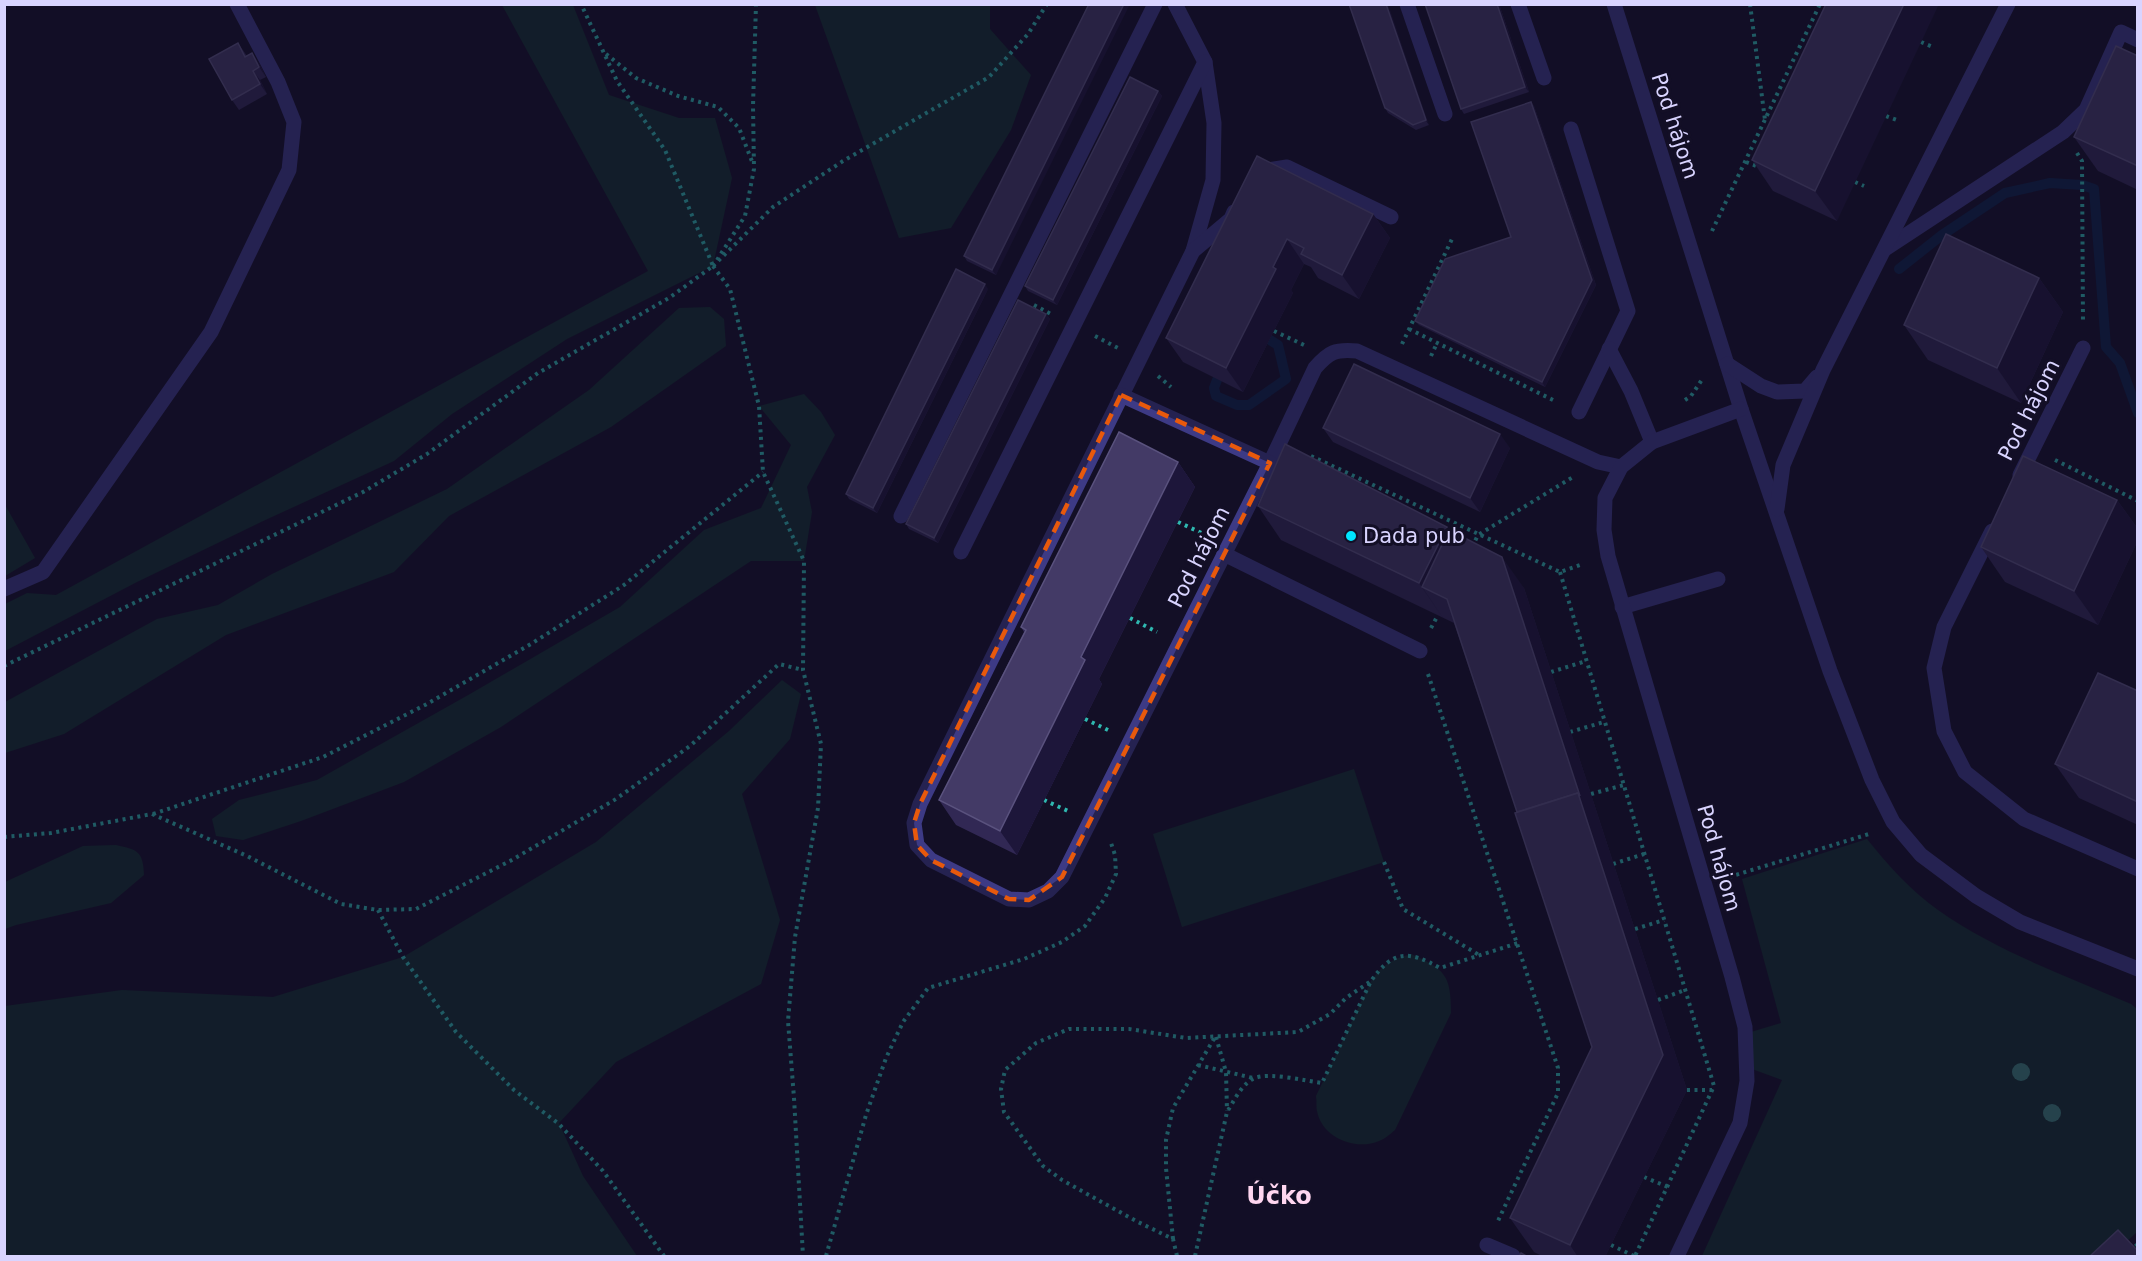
<svg xmlns="http://www.w3.org/2000/svg" width="2142" height="1261" viewBox="0 0 2142 1261" font-family="'DejaVu Sans',sans-serif">
<style>
.green{fill:#12302f}
.lines{fill:none;stroke-linecap:round;stroke-linejoin:round}
.stream{stroke:#0c2248;stroke-width:10}
.path{stroke:#2fb8b0;stroke-width:4;stroke-dasharray:3 4.5;stroke-linecap:butt}
.service{stroke:#3d3a85;stroke-width:15}
.minor{stroke:#3d3a85;stroke-width:15}
.tree{fill:#3d827b}
.wall{fill:#312854}
.shaded-wall{fill:#1d163a}
.building{fill:#433a66;stroke:#5a527e;stroke-width:1.5}
.marked{fill:none;stroke:#e8590c;stroke-width:4.5;stroke-dasharray:12 8;stroke-linejoin:round}
.poi-dot{fill:#00e5ff;stroke:#130f26;stroke-width:2}
.labels{text-anchor:middle;dominant-baseline:central;stroke-width:6;stroke-linejoin:round;paint-order:stroke}
.street-label{font-size:21px;fill:#d9d4ff;stroke:#130f26}
.poi-label{font-size:21px;fill:#d9d4ff;stroke:#130f26;text-anchor:start}
.quarter-label{font-size:24px;font-weight:bold;fill:#ffd6f0;stroke:#130f26}
</style>
<rect width="100%" height="100%" fill="#130f26"/>
<g class="green">
<path d="M502 5H573L609 95 679 118H715L732 178 713 266 567 339 452 414 394 461 261 522 137 582 5 651V604L27 593 56 595 648 271Z"/>
<path d="M815 5H990V29L1031 75 1011 130 951 228 899 238Z"/>
<path d="M710 307 724 319 726 346 611 427 449 516 394 572 226 635 64 734 5 753V702L157 619 218 605 272 574 447 489 589 390 679 308Z"/>
<path d="M804 394 821 412 835 435 807 487 812 512 804 561H751L501 727 404 782 301 821 243 840 216 836 212 819 239 800 317 780 470 694 620 607 704 530 761 508 791 445 759 406Z"/>
<path d="M4 503 35 558 5 576H4Z"/>
<path d="M782 680 801 694 790 739 742 794 780 920 761 984 616 1062 559 1123 583 1176 637 1256H5V1006L122 990 273 997 403 957 596 842 729 731Z"/>
<path d="M1354 769 1384 862 1182 927 1153 834Z"/>
<path d="M1867 839C1888 865 1911 891 1938 910 1996 951 2066 976 2131 1004L2137 1009V1232L2111 1256H1702L1782 1080 1752 1069 1751 1032 1781 1023 1742 879Z"/>
<path d="M116 845C138 850 143 851 144 875L111 903 16 925 5 929V882L83 846Z"/>
<path d="M1411 954C1445 969 1451 975 1451 1013L1395 1130C1390 1134 1385 1139 1379 1141 1356 1151 1322 1138 1317 1111 1316 1107 1317 1101 1316 1096L1371 981C1382 965 1392 959 1411 954Z"/>
</g>
<g class="lines">
<g class="stream">
<path d="M1899 269 1942 235 2005 193 2050 183 2082 185 2094 189 2106 347 2120 363 2138 413"/>
<path d="M1217 380 1214 388 1216 396 1237 405H1249L1286 379 1278 345 1270 340"/>
</g>
<g class="path">
<path d="M1750 4 1765 120"/>
<path d="M1921 42 1933 47"/>
<path d="M606 54 636 78 678 96 718 107 739 128 753 164"/>
<path d="M1886 116 1897 120"/>
<path d="M2077 153 2082 161 2083 324"/>
<path d="M1746 162 1759 167"/>
<path d="M1855 182 1864 186"/>
<path d="M1712 231 1820 4"/>
<path d="M717 260 745 216 754 169 753 106 756 4"/>
<path d="M713 266 730 289 759 406 763 472 804 561 803 670 821 744 818 808 795 937 788 1021 794 1098 803 1256"/>
<path d="M713 266 773 207 843 161 989 77 1028 34 1047 4"/>
<path d="M1034 305 1051 314"/>
<path d="M1409 329 1553 400"/>
<path d="M1274 331 1304 345"/>
<path d="M1095 336 1118 348"/>
<path d="M1402 344 1452 239"/>
<path d="M1431 356 1437 343"/>
<path d="M1158 376 1171 387"/>
<path d="M1685 400 1691 396 1703 378"/>
<path d="M1311 456 1560 572 1583 564"/>
<path d="M2055 460 2138 501"/>
<path d="M1178 522 1206 535"/>
<path d="M1472 547 1478 535 1573 477"/>
<path d="M1560 572 1714 1086 1635 1256"/>
<path d="M1130 618 1157 632"/>
<path d="M1431 628 1438 615"/>
<path d="M4 666 363 492 427 454 538 373 669 298 713 266 665 150 617 81 581 4"/>
<path d="M1551 672 1586 661"/>
<path d="M1428 674 1558 1068V1093L1497 1223"/>
<path d="M1085 719 1108 730"/>
<path d="M1570 732 1604 722"/>
<path d="M1591 794 1624 785"/>
<path d="M1044 800 1068 811"/>
<path d="M153 814 323 757 425 705 531 644 624 585 763 472"/>
<path d="M4 837 51 833 152 814 247 856 341 904 378 910 416 909 510 861 616 799 690 746 779 664 803 670"/>
<path d="M1384 862 1403 909 1479 955"/>
<path d="M1613 864 1644 854"/>
<path d="M1729 877 1869 834"/>
<path d="M378 910 403 957 456 1032 514 1090 559 1124 603 1171 664 1256"/>
<path d="M1635 929 1664 920"/>
<path d="M1658 1000 1685 990"/>
<path d="M1216 1037 1226 1072 1227 1111"/>
<path d="M1198 1065 1253 1078"/>
<path d="M1687 1090H1712"/>
<path d="M1644 1177 1668 1187"/>
<path d="M1173 1239 1166 1168V1140L1173 1108 1215 1037"/>
<path d="M1611 1245 1634 1256"/>
<path d="M826 1256 866 1115 886 1058 903 1022 928 988 1024 959 1062 942 1085 926 1105 898 1116 874 1115 855 1110 840"/>
<path d="M1177 1256 1173 1239 1136 1221 1062 1180 1043 1166 1004 1112 1001 1089 1005 1070 1036 1043 1069 1029H1129L1186 1038 1298 1032 1330 1014 1346 998 1371 981"/>
<path d="M1195 1256 1227 1112C1234 1101 1242 1083 1255 1078 1270 1072 1306 1081 1322 1083L1371 981C1393 950 1408 950 1440 968L1518 943"/>
<path d="M2124 1256 2138 1244"/>
</g>
<g class="service">
<path d="M1407 4 1445 114"/>
<path d="M1518 4 1544 78"/>
<path d="M1571 129 1628 311 1579 412"/>
<path d="M1609 349 1631 391 1652 442"/>
<path d="M4 589 43 572 211 332 289 170 294 122 278 82 237 4"/>
<path d="M1622 607 1718 579"/>
</g>
<g class="minor">
<path d="M1175 4 1205 62 1214 123 1213 180 1193 251"/>
<path d="M1614 4 1741 409 1830 671 1872 780 1893 822 1921 855 1976 896 2020 922 2138 969"/>
<path d="M1260 171 1287 167 1391 217"/>
<path d="M1234 212 1231 219 1193 251 920 804 914 823 917 845 931 860 1009 899 1029 900 1048 891 1062 877 1270 463 1315 368C1329 352 1335 349 1357 351L1598 462 1621 467"/>
<path d="M1885 249 2063 132 2086 110 2121 32 2138 40"/>
<path d="M1727 364 1761 386 1777 392 1805 391 1817 377"/>
<path d="M1121 395 1270 463"/>
<path d="M2020 475 2083 348"/>
<path d="M1777 509 1783 465 1823 370 2008 4"/>
<path d="M901 516 1155 4"/>
<path d="M1992 531 1944 627 1934 668 1944 731 1965 772 2024 819 2138 869"/>
<path d="M961 552 1205 62"/>
<path d="M1224 554 1420 651"/>
<path d="M1487 1245 1513 1256"/>
<path d="M1677 1256 1740 1123 1747 1081 1745 1027 1732 977 1608 556 1604 530 1605 498 1621 467 1652 442 1741 409"/>
</g>
</g>
<g class="tree">
<circle cx="2021" cy="1072" r="9"/>
<circle cx="2052" cy="1113" r="9"/>
</g>
<g class="wall">
<path d="M1089 4 996 275 967 261 964 256Z"/>
<path d="M1349 4 1429 125 1416 130 1388 113 1385 108Z"/>
<path d="M1425 4H1499L1529 92 1464 114 1461 109Z"/>
<path d="M1826 4 1837 221 1773 191 1752 160Z"/>
<path d="M238 43 247 56 259 63 266 77 260 80 267 94 239 110 232 100Z"/>
<path d="M2138 56V190L2098 171 2074 137Z"/>
<path d="M1158 91 1162 96 1057 305 1028 291 1025 286Z"/>
<path d="M1531 102 1534 106 1596 285 1545 387 1419 325 1415 321 1511 237Z"/>
<path d="M1257 156 1373 214 1390 238 1359 299 1318 278 1311 267 1304 264 1291 290 1293 293 1243 392 1183 362 1166 338Z"/>
<path d="M2039 278 2063 312 2021 403 1928 360 1904 325Z"/>
<path d="M988 289 877 513 849 499 846 494Z"/>
<path d="M1046 314 1050 319 938 543 909 529 906 524Z"/>
<path d="M1323 428 1510 448 1480 512 1333 442Z"/>
<path d="M1178 462 1195 487 1099 679 1102 684 1017 855 956 825 939 800 1024 632 1021 627Z"/>
<path d="M2117 500 2138 529V540L2098 625 2005 582 1981 547Z"/>
<path d="M1258 506 1447 527 1449 530 1524 588 1687 1090 1605 1257H1544L1534 1252 1510 1218 1592 1047 1517 812 1454 623 1281 540Z"/>
<path d="M2138 691V825L2079 798 2055 764Z"/>
</g>
<g class="shaded-wall">
<path d="M1124 4H1130L996 275 992 270Z"/>
<path d="M1386 4H1388L1429 125 1426 120Z"/>
<path d="M1497 4H1499L1529 92 1525 87Z"/>
<path d="M1904 4H1939L1837 221 1815 191Z"/>
<path d="M252 53 259 63 266 77 259 67Z"/>
<path d="M253 71 260 80 267 94 260 84Z"/>
<path d="M1158 91 1162 96 1057 305 1053 300Z"/>
<path d="M1531 102 1534 106 1596 285 1545 387 1542 382Z"/>
<path d="M1373 214 1390 238 1359 299 1342 275Z"/>
<path d="M1287 239 1304 264 1291 290 1293 293 1243 392 1226 368Z"/>
<path d="M2039 278 2063 312 2021 403 1997 368Z"/>
<path d="M985 284 988 289 877 513 873 508Z"/>
<path d="M1046 314 1050 319 938 543 934 538Z"/>
<path d="M1500 434 1510 448 1480 512 1470 498Z"/>
<path d="M1178 462 1195 487 1099 679 1102 684 1017 855 1000 831 1081 657Z"/>
<path d="M2117 500 2138 529V540L2098 625 2074 591Z"/>
<path d="M1447 527 1471 561 1447 599 1422 587 1443 618 1419 583Z"/>
<path d="M1502 557 1524 588 1687 1090 1605 1257H1578L1570 1245 1663 1055Z"/>
</g>
<g class="building">
<path d="M1089 4H1124L992 270 964 256Z"/>
<path d="M1349 4H1386L1426 120 1413 125 1385 108Z"/>
<path d="M1425 4H1497L1525 87 1461 109Z"/>
<path d="M1826 4H1904L1815 191 1752 160Z"/>
<path d="M238 43 245 57 252 53 259 67 253 71 260 84 232 100 209 59Z"/>
<path d="M2116 46 2138 56V166L2074 137Z"/>
<path d="M1130 77 1158 91 1053 300 1025 286Z"/>
<path d="M1531 102 1592 280 1542 382 1415 321 1445 259 1511 237 1471 122Z"/>
<path d="M1257 156 1373 214 1342 275 1301 254 1304 248 1287 239 1273 267 1276 269 1226 368 1166 338Z"/>
<path d="M1946 234 2039 278 1997 368 1904 325Z"/>
<path d="M956 269 985 284 873 508 846 494Z"/>
<path d="M1018 300 1046 314 934 538 906 524Z"/>
<path d="M1354 364 1500 434 1470 498 1323 428Z"/>
<path d="M1119 432 1178 462 1081 657 1085 660 1000 831 939 800 1026 630 1021 627Z"/>
<path d="M1285 444 1447 527 1419 583 1258 506Z"/>
<path d="M2023 456 2117 500 2074 591 1981 547Z"/>
<path d="M1449 530 1502 557 1580 796 1578 793 1517 812 1447 599 1422 587Z"/>
<path d="M2098 673 2138 691V802L2055 764Z"/>
<path d="M1578 793 1663 1055 1570 1245 1510 1218 1592 1047 1515 813Z"/>
<path d="M2118 1230 2138 1251V1257H2089Z"/>
<path d="M1521 1253 1528 1257H1519Z"/>
</g>
<path d="M0 0H2142V1261H0ZM1121 395 1270 463 1062 877 1029 900 1009 899 931 860 917 845 914 823 920 804Z" fill="#130f26" fill-opacity=".55" fill-rule="evenodd"/>
<path class="marked" d="M1121 395 1270 463 1062 877 1029 900 1009 899 931 860 917 845 914 823 920 804Z"/>
<circle class="poi-dot" cx="1351" cy="536" r="6"/>
<g class="labels">
<g class="street-label">
<text transform="translate(1675 126) rotate(72)">Pod hájom</text>
<text transform="translate(2029 410) rotate(-63)">Pod hájom</text>
<text transform="translate(1199 557) rotate(-63)">Pod hájom</text>
<text transform="translate(1719 858) rotate(74)">Pod hájom</text>
</g>
<g class="poi-label">
<text x="1363" y="536">Dada pub</text>
</g>
<g class="quarter-label">
<text x="1279" y="1196">Účko</text>
</g>
</g>
<rect width="2142" height="1261" fill="none" stroke="#d9d4ff" stroke-width="12"/>
</svg>
